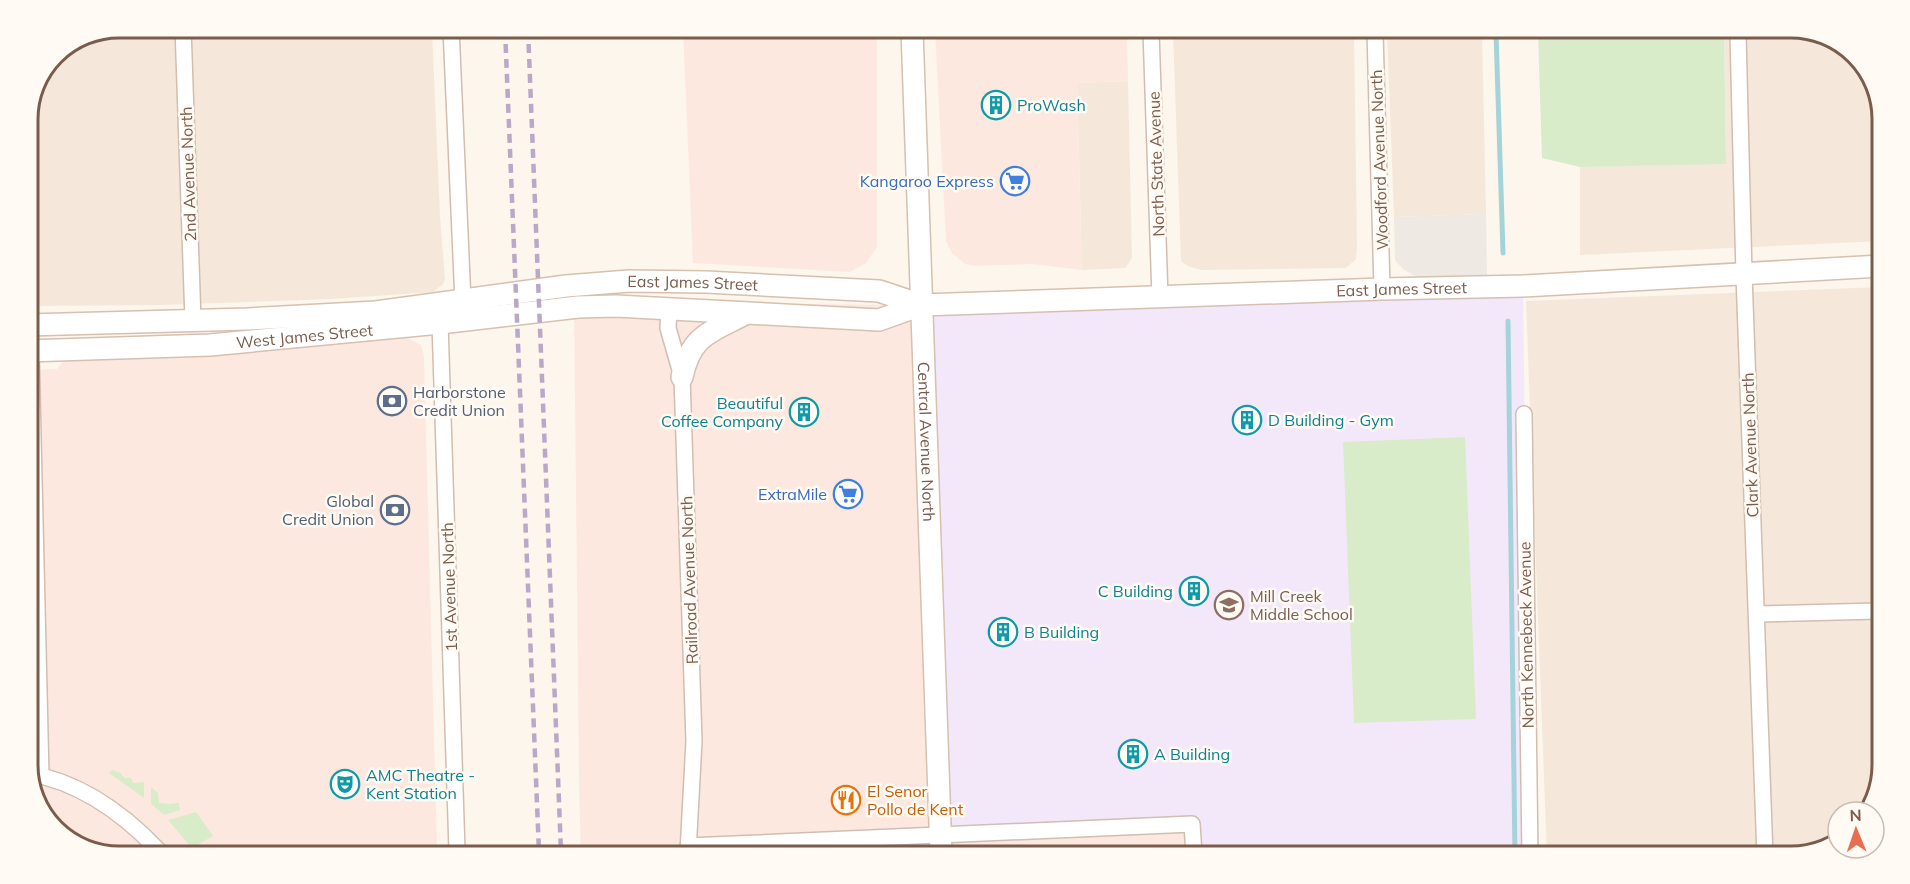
<svg xmlns="http://www.w3.org/2000/svg" width="1910" height="884" viewBox="0 0 1910 884" font-family="Mulish,sans-serif">
<style>
.residential{fill:#f5e8da}
.commercial{fill:#fde8e0}
.industrial{fill:#efe9e4}
.education{fill:#f3e8fa}
.green{fill:#d8ecc9}
.lines{fill:none;stroke-linecap:round;stroke-linejoin:round}
.stream{stroke:#a5d3da;stroke-width:5}
.minor-casing{stroke:#d1beb0;stroke-width:18}
.secondary-casing{stroke:#d6c0b0;stroke-width:24}
.minor{stroke:#fff;stroke-width:15}
.secondary{stroke:#fff;stroke-width:21}
.rail{stroke:#b9a8c9;stroke-width:4.5;stroke-dasharray:9 6;stroke-linecap:butt}
.labels{text-anchor:middle;dominant-baseline:central;stroke-width:5;stroke-linejoin:round;paint-order:stroke}
.culture-label{font-size:16px;fill:#0d838f;stroke:#fffaf3;text-anchor:start}
.street-label{font-size:16px;fill:#7a5c4d;stroke:#fffaf3}
.shop-label{font-size:16px;fill:#366cbe;stroke:#fffaf3;text-anchor:end}
.service-label{font-size:16px;fill:#4e5e75;stroke:#fffaf3;text-anchor:start}
.education-label{font-size:16px;fill:#785e54;stroke:#fffaf3;text-anchor:start}
.food-label{font-size:16px;fill:#c56008;stroke:#fffaf3;text-anchor:start}
.rim{fill:none;stroke:#7a5c4d;stroke-width:3}
</style>
<rect width="100%" height="100%" fill="#fdf6ec"/>
<g class="residential">
<path d="M118 27 432 28 440 216 445 279 443 284 433 292 332 299 159 305 27 306V113L54 54Z"/>
<path d="M1173 31 1354 32 1357 247 1356 259 1346 268 1201 270 1188 266 1181 261Z"/>
<path d="M1387 32 1482 33 1486 214 1394 217Z"/>
<path d="M1724 34H1827L1867 67 1883 113 1882 241 1580 255V167L1726 163Z"/>
<path d="M1128 81 1132 258 1125 268 1082 270 1077 83Z"/>
<path d="M1881 287 1876 801 1867 812H1838V843L1792 857 1547 856 1526 301Z"/>
</g>
<g class="commercial">
<path d="M683 29 877 30V247L866 263 850 272 693 263Z"/>
<path d="M935 30 1127 31 1128 81 1077 83 1082 270 1032 264 975 266 965 264 952 253 946 241Z"/>
<path d="M574 302 921 305 1192 824 1194 855 581 852 579 783Z"/>
<path d="M406 337 421 345 424 356 437 851 83 850 46 821 27 772V370L57 369 64 360 175 358Z"/>
</g>
<path class="industrial" d="M1486 214 1487 276 1418 278 1403 269 1395 260 1394 217Z"/>
<path class="education" d="M1523 286 1530 856 1194 855 1192 824 940 834 921 305Z"/>
<g class="green">
<path d="M1538 33 1724 34 1726 164 1580 167 1542 158Z"/>
<path d="M1465 437 1476 719 1354 723 1343 442Z"/>
<path d="M112 770 121 773 124 778H131L133 783 144 782V798L109 773Z"/>
<path d="M151 787 158 793 159 803 169 804 179 803 180 810 164 815 151 804Z"/>
<path d="M196 812 213 836 192 848 168 820Z"/>
</g>
<g class="lines">
<g class="stream">
<path d="M1496 33 1503 253"/>
<path d="M1508 321 1515 856"/>
</g>
<g class="minor-casing">
<g id="minor">
<path d="M183 27 193 321"/>
<path d="M451 28 463 302"/>
<path d="M1151 31 1160 297"/>
<path d="M1375 32 1382 289"/>
<path d="M1738 34 1744 275 1765 857"/>
<path d="M669 309 668 328 682 377 694 741 688 852"/>
<path d="M440 323 457 851"/>
<path d="M31 351 41 776"/>
<path d="M1524 414 1530 856"/>
<path d="M1757 614 1878 611"/>
<path d="M28 773C79 782 123 813 158 850"/>
<path d="M688 846 1192 824 1194 855"/>
</g>
</g>
<g class="secondary-casing">
<g id="secondary">
<path id="s1" d="M912 30 941 853"/>
<path id="s2" d="M27 325 247 319 376 312 566 286 629 281 706 282 879 291 921 305"/>
<path id="s3" d="M27 351 210 345 440 323 578 307 616 306 879 320 921 305 1382 289 1523 286 1881 266"/>
<path d="M682 377C691 336 708 333 743 315"/>
</g>
</g>
<use href="#minor" class="minor"/>
<use href="#secondary" class="secondary"/>
<g class="rail">
<path d="M505 29 539 852"/>
<path d="M528 29 561 852"/>
</g>
</g>
<defs>
<g id="building-ring" transform="scale(1.5)"><circle r="9.5" fill="#fffaf3" stroke="#0f9aa8" stroke-width="1.5"/><path d="M-4-6H4V6H1V3H-1V6H-4ZM-2.5-4.3h1.7v1.8h-1.7ZM.8-4.3h1.7v1.8H.8ZM-2.5-1h1.7V.8h-1.7ZM.8-1h1.7V.8H.8Z" fill="#0f9aa8"/></g>
<g id="supermarket-ring" transform="scale(1.5)"><circle r="9.5" fill="#fffaf3" stroke="#3f7fe0" stroke-width="1.5"/><path d="M-6-5.5h2.5l.6 2H6L4.5 2H-2.5L-4.4-4H-6ZM-1.5 3.2a1.3 1.3 0 1 0 .1 0ZM3 3.2a1.3 1.3 0 1 0 .1 0Z" fill="#3f7fe0"/></g>
<g id="bank-ring" transform="scale(1.5)"><circle r="9.5" fill="#fffaf3" stroke="#5c6f8a" stroke-width="1.5"/><path d="M-6-4H6V4H-6ZM0-2.3a2.3 2.3 0 1 0 0 4.6a2.3 2.3 0 1 0 0-4.6Z" fill="#5c6f8a"/></g>
<g id="school-ring" transform="scale(1.5)"><circle r="9.5" fill="#fffaf3" stroke="#8d6e63" stroke-width="1.5"/><path d="M0-5L7-2L0 1L-7-2ZM-4 1L0 2.5L4 1V4Q0 6-4 4Z" fill="#8d6e63"/></g>
<g id="theatre-ring" transform="scale(1.5)"><circle r="9.5" fill="#fffaf3" stroke="#0f9aa8" stroke-width="1.5"/><path d="M-5-5.5Q0-4 5-5.5V0Q5 5 0 6Q-5 5-5 0ZM-3.3-2.5H-1v1.5H-3.3ZM1-2.5H3.3v1.5H1ZM-2.8 1Q0 5.5 2.8 1Z" fill="#0f9aa8"/></g>
<g id="restaurant-ring" transform="scale(1.5)"><circle r="9.5" fill="#fffaf3" stroke="#e8710a" stroke-width="1.5"/><path d="M-5-6h1v4h1v-4h1v4h1v-4h1v5L-1.5 .5V6h-2V.5L-5-1ZM5-6V6H3V1.5H1.5Q1.5-4 5-6Z" fill="#e8710a"/></g>
</defs>
<g fill-rule="evenodd">
<use href="#building-ring" x="996" y="105"/>
<use href="#supermarket-ring" x="1015" y="181"/>
<use href="#bank-ring" x="392" y="401"/>
<use href="#building-ring" x="804" y="412"/>
<use href="#building-ring" x="1247" y="420"/>
<use href="#supermarket-ring" x="848" y="494"/>
<use href="#bank-ring" x="395" y="510"/>
<use href="#building-ring" x="1194" y="591"/>
<use href="#school-ring" x="1229" y="605"/>
<use href="#building-ring" x="1003" y="632"/>
<use href="#building-ring" x="1133" y="754"/>
<use href="#theatre-ring" x="345" y="784"/>
<use href="#restaurant-ring" x="846" y="800"/>
</g>
<g class="labels">
<g class="culture-label">
<text x="1017" y="105">ProWash</text>
<text x="783" y="403" text-anchor="end">Beautiful<tspan x="783" dy="18">Coffee Company</tspan></text>
<text x="1268" y="420">D Building - Gym</text>
<text x="1173" y="591" text-anchor="end">C Building</text>
<text x="1024" y="632">B Building</text>
<text x="1154" y="754">A Building</text>
<text x="366" y="775">AMC Theatre -<tspan x="366" dy="18">Kent Station</tspan></text>
</g>
<g class="street-label">
<text transform="translate(1379 160) rotate(-92)">Woodford Avenue North</text>
<text transform="translate(1156 164) rotate(-92)">North State Avenue</text>
<text transform="translate(188 174) rotate(-92)">2nd Avenue North</text>
<text stroke="none"><textPath href="#s2" startOffset="668">East James Street</textPath></text>
<text stroke="none"><textPath href="#s3" startOffset="1380">East James Street</textPath></text>
<text stroke="none"><textPath href="#s3" startOffset="278">West James Street</textPath></text>
<text stroke="none"><textPath href="#s1" startOffset="412">Central Avenue North</textPath></text>
<text transform="translate(1750 445) rotate(-92)">Clark Avenue North</text>
<text transform="translate(689 580) rotate(-92)">Railroad Avenue North</text>
<text transform="translate(449 587) rotate(-92)">1st Avenue North</text>
<text transform="translate(1526 635) rotate(-91)">North Kennebeck Avenue</text>
</g>
<g class="shop-label">
<text x="994" y="181">Kangaroo Express</text>
<text x="827" y="494">ExtraMile</text>
</g>
<g class="service-label">
<text x="413" y="392">Harborstone<tspan x="413" dy="18">Credit Union</tspan></text>
<text x="374" y="501" text-anchor="end">Global<tspan x="374" dy="18">Credit Union</tspan></text>
</g>
<g class="education-label">
<text x="1250" y="596">Mill Creek<tspan x="1250" dy="18">Middle School</tspan></text>
</g>
<g class="food-label">
<text x="867" y="791">El Senor<tspan x="867" dy="18">Pollo de Kent</tspan></text>
</g>
</g>
<path d="M0 0H1910V884H0ZM119 38H1791A81 81 0 0 1 1872 119V765A81 81 0 0 1 1791 846H119A81 81 0 0 1 38 765V119A81 81 0 0 1 119 38Z" fill="#fffaf3" fill-rule="evenodd"/>
<path class="rim" d="M119 38H1791A81 81 0 0 1 1872 119V765A81 81 0 0 1 1791 846H119A81 81 0 0 1 38 765V119A81 81 0 0 1 119 38Z"/>
<g transform="translate(1856 830) rotate(358)"><circle r="28" fill="#fffaf3" stroke="#cabbb1" stroke-width="1.5"/>
<path d="M0-4.5L10 22L0 15L-10 22Z" fill="#e76f51"/>
<text y="-9" font-size="16" font-weight="bold" text-anchor="middle" fill="#7a5c4d">N</text>
</g>
</svg>
